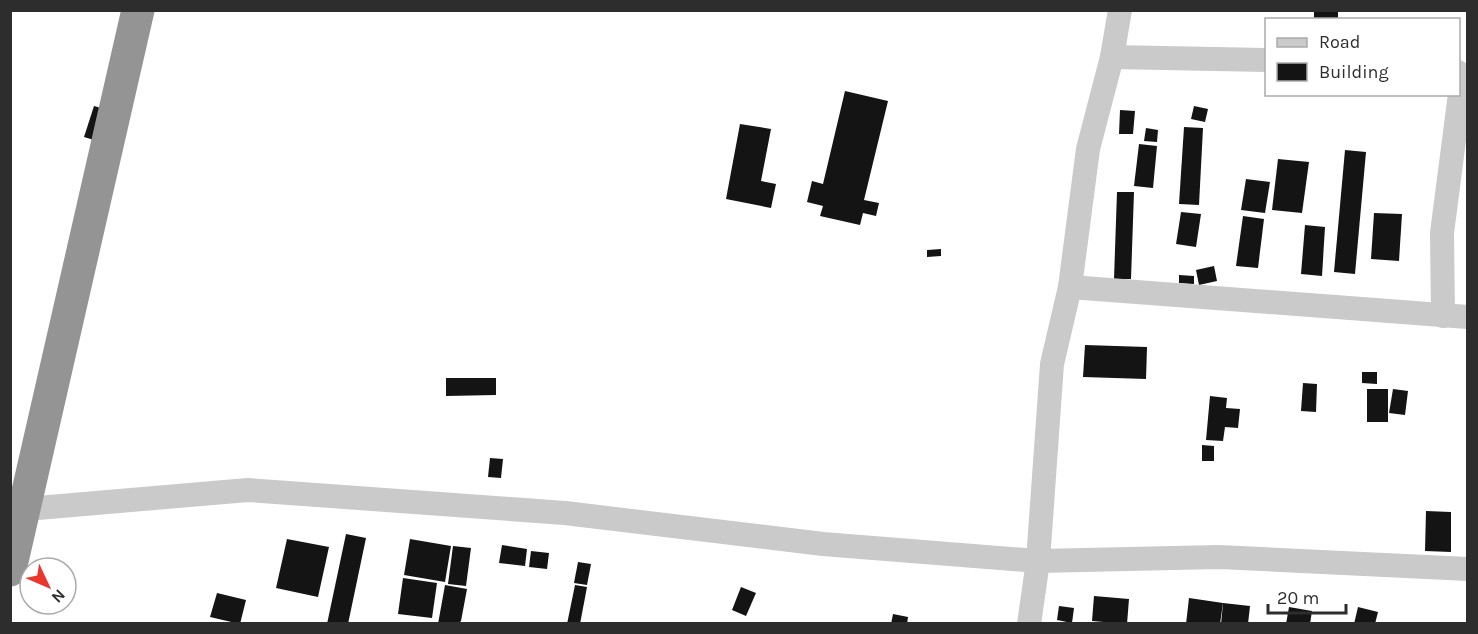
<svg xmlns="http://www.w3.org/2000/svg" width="1478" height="634" viewBox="0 0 1478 634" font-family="Karla,sans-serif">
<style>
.building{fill:#141414}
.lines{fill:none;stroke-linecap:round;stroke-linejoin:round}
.street{stroke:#cacaca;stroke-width:24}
.highway{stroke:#949494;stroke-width:33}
</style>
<rect width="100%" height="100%" fill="#fff"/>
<g class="building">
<rect x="1314" y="10" width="24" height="10"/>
<path d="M845 91 888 101 864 200 879 203 876 216 863 213 860 225 820 216 823 206 807 202 812 181 823 184Z"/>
<path d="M94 106 108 110 97 141 84 137Z"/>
<path d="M1194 106 1208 109 1205 122 1191 119Z"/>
<path d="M1120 110 1135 111 1133 134H1119Z"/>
<path d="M740 124 771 129 761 181 776 184 771 208 726 199Z"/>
<path d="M1184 127 1203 128 1199 205 1179 204Z"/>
<path d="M1146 128 1158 130 1157 142 1144 141Z"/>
<path d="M1139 144 1157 146 1153 188 1134 186Z"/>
<path d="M1345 150 1366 152 1355 274 1334 272Z"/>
<path d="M1278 159 1309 162 1302 213 1272 210Z"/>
<path d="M1246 179 1270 182 1265 213 1241 210Z"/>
<path d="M1117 192H1134L1131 279H1114Z"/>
<path d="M1181 212 1201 214 1196 247 1176 244Z"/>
<path d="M1374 213 1402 214 1399 261 1371 259Z"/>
<path d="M1243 216 1264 219 1258 268 1236 266Z"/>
<path d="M1305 225 1325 227 1322 276 1301 274Z"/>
<path d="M941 249V256L927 257V250Z"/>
<path d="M1214 266 1217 281 1199 285 1196 270Z"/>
<path d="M1179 275 1194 276V284L1179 283Z"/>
<path d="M1085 345 1147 347 1146 379 1083 377Z"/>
<path d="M1362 372H1377V384L1362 383Z"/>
<path d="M446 378H496V395L446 396Z"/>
<path d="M1303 383 1317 384 1316 412 1301 411Z"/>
<rect x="1367" y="389" width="21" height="33"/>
<path d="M1393 389 1408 391 1405 415 1389 413Z"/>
<path d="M1210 396 1227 398 1226 408 1240 409 1238 428 1225 427 1223 441 1206 440Z"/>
<path d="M1202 445 1214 446V461H1202Z"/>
<path d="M490 458 503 459 501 478 488 477Z"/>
<path d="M1426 511 1451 512V552L1425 551Z"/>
<path d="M346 534 366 538 348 624H327Z"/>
<path d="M287 539 329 547 318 597 276 588Z"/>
<path d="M410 539 451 546 445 582 404 575Z"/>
<path d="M502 545 527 549 525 566 499 563Z"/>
<path d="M453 546 471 548 466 586 448 584Z"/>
<path d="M531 551 549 553 547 569 529 567Z"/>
<path d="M578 562 591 564 587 585 574 583Z"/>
<path d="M403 578 437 583 432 618 398 614Z"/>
<path d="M445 585 467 589 461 621 458 624H438Z"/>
<path d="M575 585 587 587 580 624H567Z"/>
<path d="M741 587 756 593 746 616 732 610Z"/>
<path d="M217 593 246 600 240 624 210 617Z"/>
<path d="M1094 596 1129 599 1127 624 1092 621Z"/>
<path d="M1189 598 1223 603 1220 624H1186Z"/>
<path d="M1223 603 1250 606 1248 624H1221Z"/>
<path d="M1059 606 1074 608 1072 623 1057 620Z"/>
<path d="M1289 607 1312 611 1310 624H1286Z"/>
<path d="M1358 607 1378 612 1375 624H1354Z"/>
<path d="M893 614 908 617 907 624H891Z"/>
</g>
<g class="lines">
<g class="street">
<path d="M1112 57 1266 60"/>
<path d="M1070 287 1468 317"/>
<path d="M1443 316 1442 233 1461 86 1458 72"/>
<path d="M26 509 248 490 565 513 823 544 1038 561 1219 557 1468 569"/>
<path d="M1029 624 1038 561 1052 364 1070 287 1088 149 1112 57 1120 10"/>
</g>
<path class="highway" d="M10 570 138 10"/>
</g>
<rect width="1478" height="634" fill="none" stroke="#2d2d2d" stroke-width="24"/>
<rect x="1265" y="18" width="195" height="78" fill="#ffffff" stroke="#ababab" stroke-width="1.5"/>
<rect x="1277" y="38" width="30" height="9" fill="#cacaca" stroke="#ababab" stroke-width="1.5"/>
<text x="1319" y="48" font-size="18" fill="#2d2d2d">Road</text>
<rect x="1277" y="63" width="30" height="18" fill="#141414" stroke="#ababab" stroke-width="1.5"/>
<text x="1319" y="78" font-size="18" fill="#2d2d2d">Building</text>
<g transform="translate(48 586) rotate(134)"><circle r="28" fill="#ffffff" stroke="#ababab" stroke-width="1.5"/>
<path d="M0-4.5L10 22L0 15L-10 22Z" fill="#e9372b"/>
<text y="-9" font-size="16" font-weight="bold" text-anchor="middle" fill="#2d2d2d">N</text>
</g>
<path d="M1268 604v9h78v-9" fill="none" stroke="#2d2d2d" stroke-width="3"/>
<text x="1277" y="604" font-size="18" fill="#2d2d2d" stroke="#ffffff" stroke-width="4.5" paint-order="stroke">20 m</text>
</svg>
